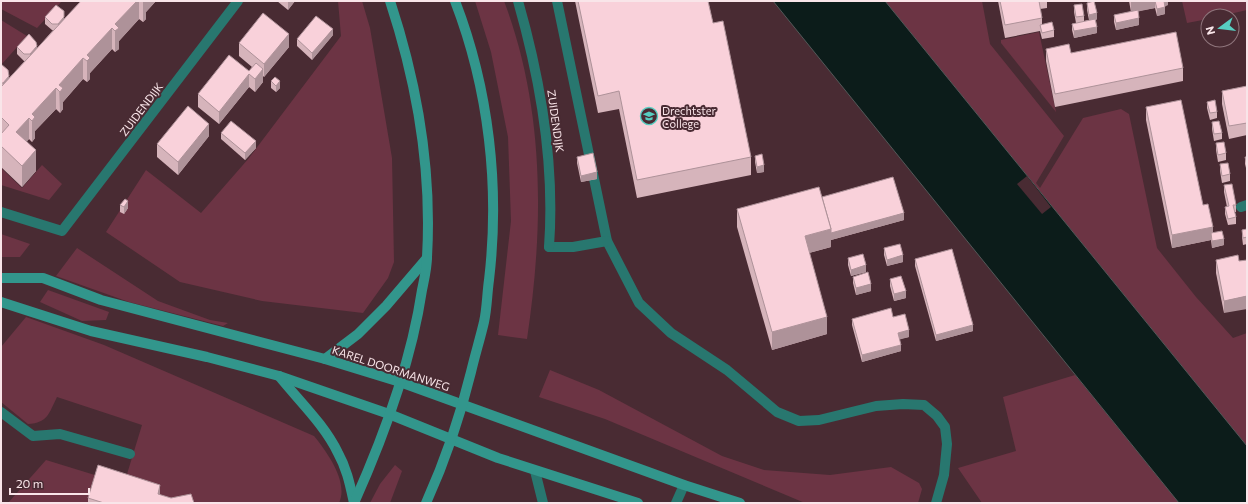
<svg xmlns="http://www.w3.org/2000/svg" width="1248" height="504" viewBox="0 0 1248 504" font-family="Commissioner,sans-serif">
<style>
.green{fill:#6c3444}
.water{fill:#0c1c1a;stroke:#535858}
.pier{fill:#492b33}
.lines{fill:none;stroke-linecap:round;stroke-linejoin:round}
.lane{stroke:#28776f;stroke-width:10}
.street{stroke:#28776f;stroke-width:10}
.secondary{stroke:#32968c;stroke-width:10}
.wall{fill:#d6b4bb}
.shaded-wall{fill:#ae9299}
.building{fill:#f9d1da;stroke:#ae9299}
.labels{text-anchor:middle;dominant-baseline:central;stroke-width:4;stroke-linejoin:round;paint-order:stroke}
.street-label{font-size:11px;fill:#f9e5e9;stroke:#492b33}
.poi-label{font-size:11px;fill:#f9e5e9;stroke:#492b33;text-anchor:start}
</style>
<rect width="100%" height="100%" fill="#492b33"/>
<g class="green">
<path d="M1 1H62L37 28 1 9Z"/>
<path d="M338 1H362L370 28 392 158 394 262 388 278 363 313 262 301 180 282 106 232 146 170 201 213 249 158 341 36Z"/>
<path d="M475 1H504C545 109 544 226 527 339L498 335 511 221 508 137 491 52Z"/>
<path d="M885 1H982L990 44 1064 136 1036 183 1040 188 1083 118 1121 109 1129 114 1157 248 1196 297 1233 338 1247 333V446Z"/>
<path d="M1182 1H1247V10L1221 16H1208V19L1187 23Z"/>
<path d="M1 20 27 36 1 65Z"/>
<path d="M1039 32 1056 112 1001 43V40Z"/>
<path d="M42 165 62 184 49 200 1 185V168L22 188Z"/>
<path d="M1 234 30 244 20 257H1Z"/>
<path d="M77 248 158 301 210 320 228 323 223 326 129 302 56 276Z"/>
<path d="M48 290 109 312 106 320 82 321 40 302Z"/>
<path d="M26 317 104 345 314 436C327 452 349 482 339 503H8L46 460 124 484 142 425 57 397C49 413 48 423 28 424L1 402V347Z"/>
<path d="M550 370 599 390 722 456 764 470 830 475 891 467 919 483 922 489 918 503H805L605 419 539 397Z"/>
<path d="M1075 375 1179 503H982L958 468 1016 451 1003 397Z"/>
<path d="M395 465 402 471 390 503H370L380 484Z"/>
</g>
<path class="water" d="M773 1H885L1247 446V503H1179Z"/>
<path class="pier" d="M1027 176 1051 207 1042 214 1017 184Z"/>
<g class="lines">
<g class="lane">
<path d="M557 1 607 241 639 303 671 333 727 370 777 412 799 421 819 420 876 406 903 404 924 405 937 416 945 427 947 444 944 475 936 503"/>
<path d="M1241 207 1247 205"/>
<path d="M549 247H573L607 241"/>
<path d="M1 412 33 436 60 434 130 454"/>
<path d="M535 471 543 503"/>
<path d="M676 503 684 485"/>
</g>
<g class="street">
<path d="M518 1C541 81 555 164 549 247"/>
<path d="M1 212 62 231 238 1"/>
</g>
<g class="secondary">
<path d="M1 278H43L101 300 325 359 400 382 684 485 740 503"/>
<path d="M1 302 91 331 207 357 279 376 389 414 498 458 638 503"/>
<path d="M325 359 358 334 386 306 427 258"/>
<path d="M279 376C299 401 324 424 338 453 347 469 350 485 354 503"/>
<path d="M354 503C384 436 411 364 422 290 424 280 427 268 427 257 432 171 417 83 390 1"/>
<path d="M426 503C445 461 460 417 471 372 475 355 480 339 484 322 487 309 487 294 489 280 500 187 489 89 455 1"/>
</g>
</g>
<g class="wall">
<path d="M81 1H156L146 12V19L143 22 139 19 119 41V49L115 52 112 49 90 73V79L87 82 83 79 63 102V109L60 113 56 109 35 131V138L32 142 29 139 27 141 36 171 22 187 1 167V64L9 78 25 61H24L17 54V47L37 49 53 30H52L45 24V17L64 19Z"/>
<path d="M277 1H295L288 10Z"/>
<path d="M575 1H708L713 23 751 157V175L637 198 619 109 598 113Z"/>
<path d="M998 1H1047V8L1040 9 1042 18V25L1054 30V37L1042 39 1040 31 1005 38Z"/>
<path d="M1129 1H1168V5L1165 6V14L1157 16 1155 8 1138 11 1139 25 1116 30 1114 22V15L1131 12Z"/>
<path d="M1087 3 1097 19 1096 20 1097 33 1074 38 1072 30V24L1076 23 1074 12V5L1084 16V21L1089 20 1087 10Z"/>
<path d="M333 35 312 60 297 46V39Z"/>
<path d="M239 43 289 47 264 77 263 76V82L255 92 249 87 219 124 198 107V94L249 71 252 67 239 56Z"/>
<path d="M1046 49 1071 53 1183 68V81L1055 107 1046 61Z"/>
<path d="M271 81 280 88 276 92 271 88Z"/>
<path d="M1247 86V135L1229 139 1222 104V91Z"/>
<path d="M1207 102 1217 112V118L1210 120 1207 108Z"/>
<path d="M1146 107 1203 205 1213 233 1224 245 1212 248 1211 240 1172 248 1146 120Z"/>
<path d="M1212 122 1222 133V139L1214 141 1212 129Z"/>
<path d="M221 133 256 148 245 160 221 139Z"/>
<path d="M209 136 178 175 157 157V144Z"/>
<path d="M1216 143 1226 153V160L1218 162 1216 150Z"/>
<path d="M755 156 764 172 757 173 755 162Z"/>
<path d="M577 157 597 179 581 182 577 163Z"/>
<path d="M1245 157H1247V172L1245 164Z"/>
<path d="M1220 164 1230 174V181L1222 183 1220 171Z"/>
<path d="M1224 185 1236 205V212H1234L1236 217V224L1228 225 1225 214V207H1227L1224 192Z"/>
<path d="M822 197 904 220 831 240V247L809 253 827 334 772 350 737 227V209Z"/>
<path d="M120 205 128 208 124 214 120 212Z"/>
<path d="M1247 229V244L1243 245 1242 237V230Z"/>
<path d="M884 248 903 262 887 266 884 255Z"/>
<path d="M848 258 866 272 851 276 848 265Z"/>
<path d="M915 259 973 331 936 341 915 266Z"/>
<path d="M1216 260 1239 261 1224 313 1216 273Z"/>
<path d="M853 277 871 291 856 295 853 283Z"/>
<path d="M890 279 906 298 894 301 890 286Z"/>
<path d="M893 317 909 337 899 339 901 351 862 362 852 325V319Z"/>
<path d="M160 495 171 498 194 503H88V498Z"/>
</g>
<g class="shaded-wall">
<path d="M137 1H139V19L119 41V49L115 52V24Z"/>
<path d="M143 1H156L146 12V19L143 22Z"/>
<path d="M288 1H295L288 10Z"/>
<path d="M1131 1H1168V5L1157 8 1155 1V8L1131 13Z"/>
<path d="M1165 7V14L1157 16V9Z"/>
<path d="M1097 13V19L1089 21V15Z"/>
<path d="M64 17V23L58 30V24Z"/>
<path d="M1139 18V25L1116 30V23Z"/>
<path d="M1097 27V33L1074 38V31Z"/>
<path d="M112 28V49L90 73V79L87 82V55Z"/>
<path d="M333 29V35L312 60V53Z"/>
<path d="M289 34V47L264 77V64Z"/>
<path d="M37 46V53L30 60V54Z"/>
<path d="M83 58V79L63 102V109L60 113 59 85Z"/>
<path d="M263 69V82L255 92V79Z"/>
<path d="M249 74V87L219 124V112Z"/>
<path d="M9 76V83L3 90V83Z"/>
<path d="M280 81V88L276 92V86Z"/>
<path d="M56 88V109L35 131V138L32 142V114Z"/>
<path d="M29 118V139L16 153V132Z"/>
<path d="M209 124V136L178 175V162Z"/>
<path d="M256 141V148L245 160V153Z"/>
<path d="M36 150V171L22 187V166Z"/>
<path d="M764 165V172L757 173V167Z"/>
<path d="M597 172V179L581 182V176Z"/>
<path d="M128 201V208L124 214V207Z"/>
<path d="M904 213V220L831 240V247L805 254V236L831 229Z"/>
<path d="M1213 227V239L1211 233V240L1172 248V235Z"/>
<path d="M1224 239V245L1212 248V241Z"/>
<path d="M903 255V262L887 266V260Z"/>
<path d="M866 265V272L851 276V270Z"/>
<path d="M871 284V291L856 295V288Z"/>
<path d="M906 291V298L894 301V294Z"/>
<path d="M1247 296V309L1224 313V301Z"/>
<path d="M827 317V334L772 350V332Z"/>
<path d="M973 325V331L936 341V335Z"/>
<path d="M909 330V337L898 340V333Z"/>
<path d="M901 345V351L862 362V355Z"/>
<path d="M160 485V502L158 494Z"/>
</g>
<g class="building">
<path d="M81 1H137L115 24 119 28 115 31 112 28 87 55 90 58 87 61 83 58 59 85 63 88 60 92 56 88 32 114 35 117 32 121 29 118 16 132 36 150 22 166 1 146V134L9 125 1 117V87Z"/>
<path d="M578 1H708L713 23 723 21 751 157 637 180 619 91 598 96Z"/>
<path d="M1000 1H1039L1042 18 1005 25Z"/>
<path d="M1094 1 1097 13 1089 15 1087 3Z"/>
<path d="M1155 1H1164L1165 7 1157 9Z"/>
<path d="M1082 4 1084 16 1076 17 1074 5Z"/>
<path d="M56 5 64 11V17L58 24H52L45 17Z"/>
<path d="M1138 10 1139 18 1116 23 1114 15Z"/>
<path d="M263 13 289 34 264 64 239 43Z"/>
<path d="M316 16 333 29 312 53 297 39Z"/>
<path d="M1095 19 1097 27 1074 31 1072 24Z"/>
<path d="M1052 22 1054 30 1042 33 1040 25Z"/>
<path d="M1176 32 1183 68 1055 94 1046 49 1069 44 1071 53Z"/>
<path d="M29 34 36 42 37 46 30 54H24L17 47Z"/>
<path d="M229 55 249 71 256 63 263 69 255 79 249 74 219 112 198 94Z"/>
<path d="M1 64 8 70 9 76 3 83H1Z"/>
<path d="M275 77 280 81 276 86 271 81Z"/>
<path d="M1247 86V123L1229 126 1222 91Z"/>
<path d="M1181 100 1203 205 1208 204 1213 227 1172 235 1146 107Z"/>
<path d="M1215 100 1217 112 1210 113 1207 102Z"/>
<path d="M188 106 209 124 178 162 157 144Z"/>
<path d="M231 121 256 141 245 153 221 133Z"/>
<path d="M1219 121 1222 133 1214 134 1212 122Z"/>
<path d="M1224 142 1226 153 1218 155 1216 143Z"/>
<path d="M593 153 597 172 581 176 577 157Z"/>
<path d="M762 154 764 165 757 167 755 156Z"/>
<path d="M1245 157H1247V165Z"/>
<path d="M1228 163 1230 174 1222 176 1220 164Z"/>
<path d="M893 177 904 213 831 233V229L822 197Z"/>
<path d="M1232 184 1236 205H1233L1236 217 1228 219 1225 207 1229 206 1224 185Z"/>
<path d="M819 187 831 229 805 236 827 317 772 332 737 209Z"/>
<path d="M125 199 128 201 124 207 120 205Z"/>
<path d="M1247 229V237L1243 238 1242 230Z"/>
<path d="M1222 231 1224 239 1212 241 1211 233Z"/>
<path d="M900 244 903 255 887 260 884 248Z"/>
<path d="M952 249 973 325 936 335 915 259Z"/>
<path d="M863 254 866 265 851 270 848 258Z"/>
<path d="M1238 255 1239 261 1247 260V296L1224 301 1216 260Z"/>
<path d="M868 272 871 284 856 288 853 277Z"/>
<path d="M901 276 906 291 894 294 890 279Z"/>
<path d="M891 308 893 317 905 314 909 330 898 333 901 345 862 355 852 319Z"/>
<path d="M98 465 160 485 158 494 171 498 191 494 194 503H104L88 498Z"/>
</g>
<defs>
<g id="school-ring" transform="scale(0.9)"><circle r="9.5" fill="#492b33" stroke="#57cec1" stroke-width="1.5"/><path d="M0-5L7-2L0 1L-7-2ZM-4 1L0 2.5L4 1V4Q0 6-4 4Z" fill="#57cec1"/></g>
</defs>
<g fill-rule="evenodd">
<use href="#school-ring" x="649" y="116"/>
</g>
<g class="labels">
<g class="street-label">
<text transform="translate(141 109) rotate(-53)">ZUIDENDIJK</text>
<text transform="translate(556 121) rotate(82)">ZUIDENDIJK</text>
<text transform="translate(391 368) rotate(18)">KAREL DOORMANWEG</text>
</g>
<g class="poi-label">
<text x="662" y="110">Drechtster<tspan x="662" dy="13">College</tspan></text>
</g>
</g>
<rect width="1248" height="504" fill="none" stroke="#f9e5e9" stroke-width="4"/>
<g transform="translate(1220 28) rotate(255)"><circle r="19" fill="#492b33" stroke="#8f757c"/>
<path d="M0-3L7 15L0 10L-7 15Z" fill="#57cec1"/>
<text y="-6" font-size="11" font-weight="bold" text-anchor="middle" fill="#f9e5e9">N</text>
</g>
<path d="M10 488v6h79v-6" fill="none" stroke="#f9e5e9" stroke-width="2"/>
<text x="16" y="488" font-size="12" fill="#f9e5e9" stroke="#492b33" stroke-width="3" paint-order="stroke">20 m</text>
</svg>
